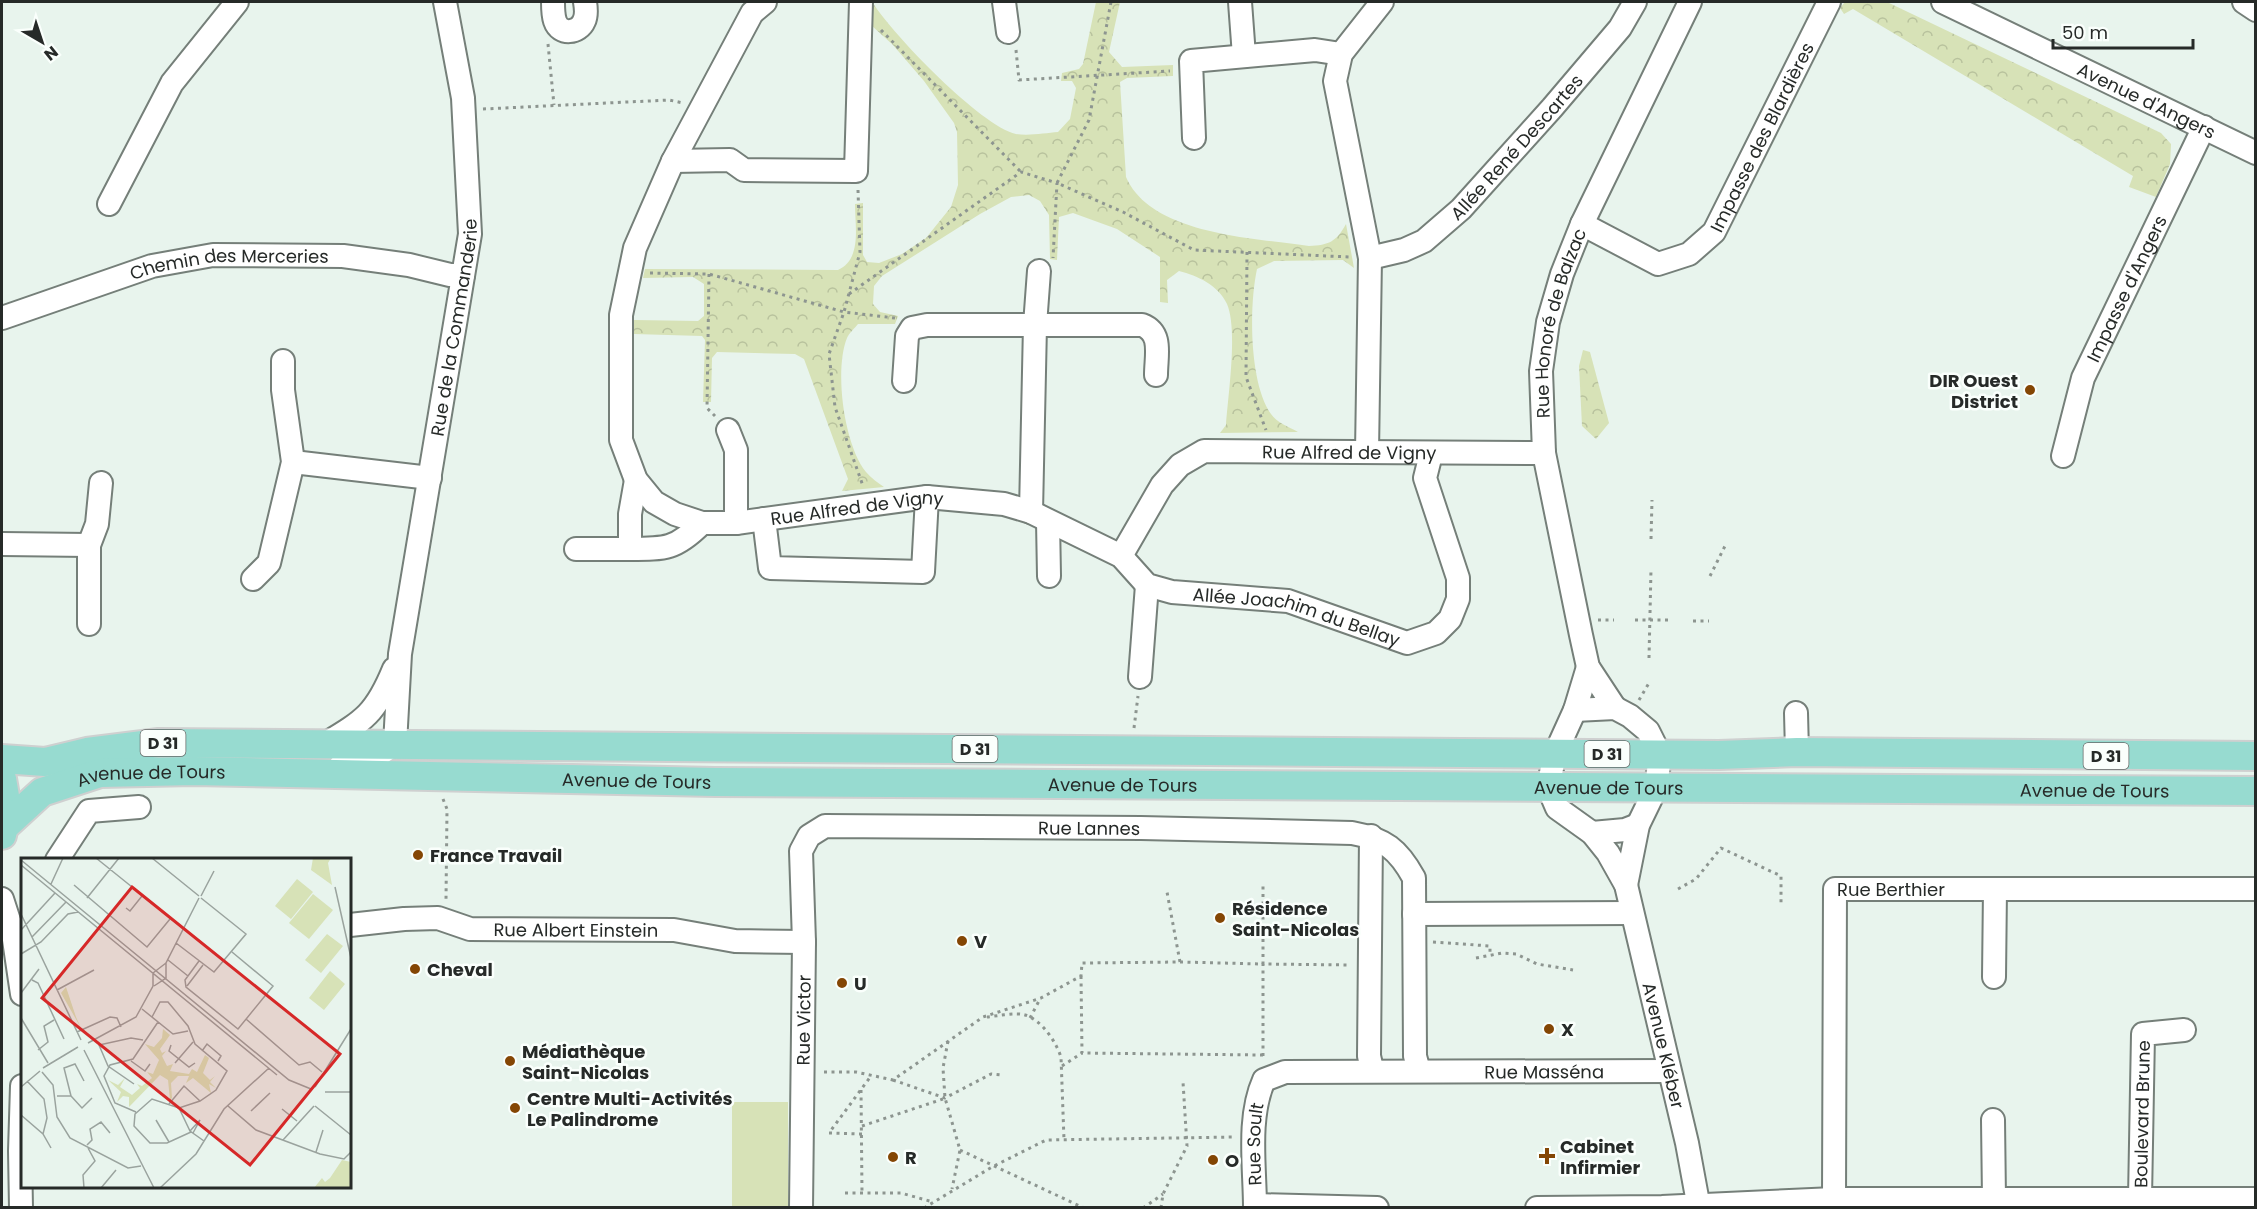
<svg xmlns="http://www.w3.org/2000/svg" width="2257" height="1209" viewBox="0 0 2257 1209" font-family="Poppins,sans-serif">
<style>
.forest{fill:url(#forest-crowns)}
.pitch{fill:#d7e2b7}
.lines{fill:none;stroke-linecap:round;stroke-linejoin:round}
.minor-casing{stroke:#757f79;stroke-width:26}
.major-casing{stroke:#cfd0d0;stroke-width:32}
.path{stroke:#8d9590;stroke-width:3;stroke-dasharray:3 4.5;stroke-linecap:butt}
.minor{stroke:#fff;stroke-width:22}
.major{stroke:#97dbd0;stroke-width:28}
.poi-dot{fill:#844604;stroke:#fafffc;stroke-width:2}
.labels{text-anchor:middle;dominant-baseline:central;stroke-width:5;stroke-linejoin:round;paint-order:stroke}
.shield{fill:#fafffc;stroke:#666a68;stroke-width:1.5}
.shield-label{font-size:16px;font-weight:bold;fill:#262a28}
.street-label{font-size:18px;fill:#262a28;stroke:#fafffc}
.poi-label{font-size:18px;font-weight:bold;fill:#262a28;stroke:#fafffc;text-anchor:start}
.inset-road{fill:none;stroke:#9aa39e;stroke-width:1.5}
.view{fill:#d62828;fill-opacity:0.15;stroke:#d62828;stroke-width:3}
.inset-edge{fill:none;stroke:#262a28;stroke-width:3}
</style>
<defs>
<pattern id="forest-crowns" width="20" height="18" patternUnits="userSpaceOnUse" patternTransform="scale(1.5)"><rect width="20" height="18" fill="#d7e2b7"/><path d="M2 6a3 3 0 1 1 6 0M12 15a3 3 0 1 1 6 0" fill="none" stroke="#b8c29d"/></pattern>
</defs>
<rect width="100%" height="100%" fill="#e8f4ed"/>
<g class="forest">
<path d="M1096 2H1120L1109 52 1122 67 1173 65V76L1127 78 1120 82 1126 177C1151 235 1255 238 1309 246 1329 245 1336 242 1346 224L1354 268 1343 260 1274 261 1257 269C1249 306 1249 383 1271 414 1276 422 1289 427 1298 432L1220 433 1226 425C1228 395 1238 330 1227 304 1218 285 1198 276 1179 271L1167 280 1168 303 1160 302V257L1117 229 1073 213 1059 217 1057 260 1050 259 1049 215 1040 201 1029 195 1011 197 980 214 882 276 874 286 873 304 880 312 898 316 895 324H858C855 328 849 333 847 338 834 370 844 445 866 472 871 478 878 483 884 487L842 491 848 479 804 359 795 354 717 352 712 358 711 402H703L705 340 702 336 634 334V320L698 321 704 316V284L693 277 643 278 645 269 838 270C862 259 855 227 855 204L863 203V255L867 262 879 263 902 254 926 238 951 207 958 185 957 132 954 123 924 81 893 45 871 25 873 3C893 35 981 126 1016 134 1029 136 1046 133 1058 132L1070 119 1076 88 1072 81H1061L1062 73 1079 69 1083 64Z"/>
<path d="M1845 2H1887L2161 133 2171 144 2170 164 2156 197 2129 187 2133 176 1853 9 1844 14 1840 8Z"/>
<path d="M1583 350 1590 352 1609 423 1596 439 1582 426 1579 366Z"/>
</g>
<rect class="pitch" x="732" y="1102" width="56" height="105"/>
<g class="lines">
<g class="minor-casing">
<g id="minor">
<path d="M553 2C553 7 553 15 555 21 560 36 579 33 584 21 587 15 586 8 585 2"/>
<path id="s1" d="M765 2 752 13 673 161 635 248 621 315V440L636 480 654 502 675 514 702 523H736L927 497 1004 504 1031 512 1121 556 1147 585 1172 592 1288 601 1407 643 1436 633 1450 619 1458 599V578L1425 478 1431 454"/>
<path d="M1004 2 1008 32"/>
<path d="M1240 2 1244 56"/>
<path id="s2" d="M1943 2 2256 153"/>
<path d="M2244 2 2256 10"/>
<path d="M1194 138 1191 61 1315 50 1341 54"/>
<path d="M673 161 730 160 744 170 856 171 861 2"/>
<path d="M109 204 172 83 237 2"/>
<path id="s3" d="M1582 224 1658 264 1689 254 1714 232 1829 2"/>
<path id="s4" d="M1370 258 1404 250 1424 241 1461 209 1552 108 1620 28 1635 2"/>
<path id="s5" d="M2 318 152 266 213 255 343 256 409 265 450 275H463"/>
<path d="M904 381 907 336 912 328 927 325H1142C1163 333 1156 355 1156 375"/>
<path d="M728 430 736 450V523"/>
<path d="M1367 452 1370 258 1335 81 1341 54 1382 2"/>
<path id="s6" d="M2063 456 2083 378 2204 127"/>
<path d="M293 462 430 478"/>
<path d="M636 480 630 514V549C666 549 676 549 702 523"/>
<path d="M1031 512 1035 325 1039 271"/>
<path d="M764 519 770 568 923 572 927 497"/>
<path d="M1048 521 1049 576"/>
<path d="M2 544 89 545"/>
<path d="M576 549H630"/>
<path id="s7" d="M1121 556 1162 485 1180 465 1204 451 1544 453"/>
<path d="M253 579 269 563 293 462 283 390V361"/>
<path d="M89 624V545L97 524 101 483"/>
<path id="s8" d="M1588 667 1575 710 1555 754 1548 787 1557 808 1592 833 1608 853 1626 885 1687 1143 1699 1208"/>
<path d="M1140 677 1147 585"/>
<path id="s9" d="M1615 708 1588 667 1581 635 1544 453 1541 371 1548 322 1562 274 1582 224 1690 2"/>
<path d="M1575 710 1615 708 1630 716 1648 731 1660 755 1656 788 1638 825 1626 885"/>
<path d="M1796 713 1797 752"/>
<path d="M325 744C365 720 376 713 394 669"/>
<path id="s10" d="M340 766 368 762 395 744 400 654 470 234 463 98 445 2"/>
<path d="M1592 833 1625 830 1638 825"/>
<path d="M1371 836 1369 1056 1372 1069"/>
<path d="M57 860 89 811 139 807"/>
<path d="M2 899 13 933 22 994"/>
<path d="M1414 914 1632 913"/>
<path id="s11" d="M350 925 404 919 438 918 470 929 674 930 735 941 804 942"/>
<path d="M1994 977 1995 889"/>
<path d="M1993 1120 1994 1199"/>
<path id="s12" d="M2140 1198 2143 1034 2184 1030"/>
<path id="s13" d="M1834 1199 1835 889H2256"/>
<path d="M1255 1205 1377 1208"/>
<path d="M21 1208 20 1151 22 1086"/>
<path id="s14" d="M801 1208 804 942 801 851 809 836 825 826 1141 828 1352 833C1385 839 1398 849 1414 878L1415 1056 1419 1071"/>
<path id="s15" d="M1255 1208C1255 1167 1247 1118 1264 1080L1285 1072 1669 1071"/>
<path d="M1537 1208 1662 1207 1834 1199H2256"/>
</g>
</g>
<g class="major-casing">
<g id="major">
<path d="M2 759 45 762 87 752 159 743 1719 755 1797 752 2256 756"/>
<path d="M2 779 7 808 2 835"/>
<path id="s16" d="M5 826 42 792 100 773 194 771 715 782 2256 791"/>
</g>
</g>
<g class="path">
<path d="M1111 2 1089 120 1057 183 1123 212 1194 250 1350 257"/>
<path d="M881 30 1021 172"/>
<path d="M548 44 554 105"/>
<path d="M1016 50 1019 80 1170 71"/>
<path d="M483 109 669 100 683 103"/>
<path d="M858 190 860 252 844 312 895 318"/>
<path d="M1247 252 1246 377 1266 430"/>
<path d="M650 273 709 274 844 312 829 354 835 407 863 486"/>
<path d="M709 274 707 408 715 416"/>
<path d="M849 294 1021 172 1057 183 1053 258"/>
<path d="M1651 539 1652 500"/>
<path d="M1710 576 1725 546"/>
<path d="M1598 620H1614"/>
<path d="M1635 620H1671"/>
<path d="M1693 621H1709"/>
<path d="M1649 658 1651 569"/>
<path d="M1639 700 1649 683"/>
<path d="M1134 728 1138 696"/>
<path d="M443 799 447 809 446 900"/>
<path d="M1678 889 1696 879 1721 848 1781 876V904"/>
<path d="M1433 942 1490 946V956"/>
<path d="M1476 958 1502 953 1516 954 1537 964 1573 970"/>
<path d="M1180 962 1263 964V886"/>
<path d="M1081 976 1082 1053 1263 1055"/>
<path d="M987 1017C998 1016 1015 1012 1025 1015 1042 1020 1056 1042 1061 1057L1064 1140"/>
<path d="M1030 1018 1040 999"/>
<path d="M948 1041 943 1068 945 1098 960 1150 952 1189"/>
<path d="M1263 1056V964L1351 965"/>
<path d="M1062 1066 1082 1053"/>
<path d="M824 1072H856L893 1080 983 1017 1041 998 1081 976 1082 963 1180 962 1167 892"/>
<path d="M893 1080 945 1098 991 1074 1001 1075"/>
<path d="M861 1090 862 1193"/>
<path d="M862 1126 943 1099"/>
<path d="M862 1134 829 1133 871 1076"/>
<path d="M960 1150 1084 1208"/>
<path d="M845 1193H901L933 1202"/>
<path d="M924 1208 992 1167 1046 1140 1235 1137"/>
<path d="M1143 1208 1163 1194"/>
<path d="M1161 1208 1163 1194 1187 1146 1183 1082"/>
</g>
<use href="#minor" class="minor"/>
<use href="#major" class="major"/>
</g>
<g class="poi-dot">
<circle cx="2030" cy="390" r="6"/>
<circle cx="418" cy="855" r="6"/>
<circle cx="1220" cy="918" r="6"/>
<circle cx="962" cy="941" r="6"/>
<circle cx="415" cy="969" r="6"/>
<circle cx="842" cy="983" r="6"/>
<circle cx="1549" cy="1029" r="6"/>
<circle cx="510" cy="1061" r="6"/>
<circle cx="515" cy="1108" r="6"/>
<path d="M1544 1147h6v6h6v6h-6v6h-6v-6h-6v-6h6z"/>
<circle cx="893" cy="1157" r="6"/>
<circle cx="1213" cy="1160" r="6"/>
</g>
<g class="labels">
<g class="shield">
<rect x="140.5" y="730" width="45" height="26" rx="4.5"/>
<rect x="952.5" y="736" width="45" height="26" rx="4.5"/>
<rect x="1584.5" y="741" width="45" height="26" rx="4.5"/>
<rect x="2083.5" y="743" width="45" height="26" rx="4.5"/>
</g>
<g class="shield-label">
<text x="163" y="743">D 31</text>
<text x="975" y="749">D 31</text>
<text x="1607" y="754">D 31</text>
<text x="2106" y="756">D 31</text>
</g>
<g class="street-label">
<text stroke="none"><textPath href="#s2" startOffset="226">Avenue d'Angers</textPath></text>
<text stroke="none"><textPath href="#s3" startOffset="258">Impasse des Blardières</textPath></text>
<text stroke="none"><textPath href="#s4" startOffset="189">Allée René Descartes</textPath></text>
<text stroke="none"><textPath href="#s5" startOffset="236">Chemin des Merceries</textPath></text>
<text stroke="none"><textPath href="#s6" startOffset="180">Impasse d'Angers</textPath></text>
<text stroke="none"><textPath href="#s9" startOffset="400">Rue Honoré de Balzac</textPath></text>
<text stroke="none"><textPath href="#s10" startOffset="482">Rue de la Commanderie</textPath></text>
<text stroke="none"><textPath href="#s7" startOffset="282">Rue Alfred de Vigny</textPath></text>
<text stroke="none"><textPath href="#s1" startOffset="753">Rue Alfred de Vigny</textPath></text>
<text stroke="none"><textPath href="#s1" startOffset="1222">Allée Joachim du Bellay</textPath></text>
<text stroke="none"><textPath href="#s16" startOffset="162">Avenue de Tours</textPath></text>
<text stroke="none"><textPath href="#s16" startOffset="648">Avenue de Tours</textPath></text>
<text stroke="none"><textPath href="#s16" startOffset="1134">Avenue de Tours</textPath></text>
<text stroke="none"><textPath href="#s16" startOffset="1620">Avenue de Tours</textPath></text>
<text stroke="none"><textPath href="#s16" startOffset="2106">Avenue de Tours</textPath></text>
<text stroke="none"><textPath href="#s14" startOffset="657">Rue Lannes</textPath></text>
<text stroke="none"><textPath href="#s13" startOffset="366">Rue Berthier</textPath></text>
<text stroke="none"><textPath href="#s11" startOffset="228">Rue Albert Einstein</textPath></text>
<text stroke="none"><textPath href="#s14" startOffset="188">Rue Victor</textPath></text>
<text stroke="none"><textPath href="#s8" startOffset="420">Avenue Kléber</textPath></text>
<text stroke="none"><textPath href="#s15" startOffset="411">Rue Masséna</textPath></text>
<text stroke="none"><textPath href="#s12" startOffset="84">Boulevard Brune</textPath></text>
<text stroke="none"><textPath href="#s15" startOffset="64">Rue Soult</textPath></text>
</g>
<g class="poi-label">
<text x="2018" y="380" text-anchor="end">DIR Ouest<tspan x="2018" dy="21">District</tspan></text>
<text x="430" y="855">France Travail</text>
<text x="1232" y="908">Résidence<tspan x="1232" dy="21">Saint-Nicolas</tspan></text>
<text x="974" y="941">V</text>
<text x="427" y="969">Cheval</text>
<text x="854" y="983">U</text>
<text x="1561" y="1029">X</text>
<text x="522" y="1051">Médiathèque<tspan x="522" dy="21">Saint-Nicolas</tspan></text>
<text x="527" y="1098">Centre Multi-Activités<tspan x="527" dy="21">Le Palindrome</tspan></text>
<text x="1560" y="1146">Cabinet<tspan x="1560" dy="21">Infirmier</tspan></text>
<text x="905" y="1157">R</text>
<text x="1225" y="1160">O</text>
</g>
</g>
<g transform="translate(21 858)">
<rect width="330" height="330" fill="#e8f4ed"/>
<path d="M292 0H310L307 5 311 27 290 12ZM321 302 330 304V330H293L301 320 304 324 309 320Z" fill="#d7e2b7"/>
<path d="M45 129 55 159 60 170 40 135ZM142 171 149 177 139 191 141 195 145 193 141 198 146 208 152 206 149 213 168 216 171 211 176 214 184 197 188 200 182 215 189 222 194 218 189 224 195 230 188 226 190 235 172 220 165 225 168 218H157L150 225 151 240 149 242 147 222 139 217 108 249V239L102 238 96 244 100 234 87 222 97 227 104 220 99 229 111 237 119 230 116 226 121 228 131 220 126 214 132 216 138 202 124 186 133 189 141 180Z" fill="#d7e2b7"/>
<path d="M276 21 292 34 270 61 254 48ZM292 36 312 52 288 81 268 65ZM306 76 322 88 300 115 284 102ZM309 113 324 126 303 152 288 140Z" fill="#d7e2b7"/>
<path class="inset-road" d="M75 0 203 103M131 0 178 38M0 2 268 222 290 231M0 7 256 217M30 26 42 0M53 27 126 89 149 61M314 29 330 100M180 38 193 13M66 40 98 0M105 50 109 53 121 38M0 56 60 182M0 72 34 35M11 79 45 44M155 85 193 114 225 76 180 40M0 96 20 84 47 56 57 54M147 102 167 118M178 103 164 122 165 129 217 171 252 128 211 94M11 122 17 125 43 181M133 128 145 120V105L178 40M166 128 182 107M36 132 73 112M0 135 18 111M121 151 152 176 167 173M131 159 139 144H147L167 168 174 186 206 213 195 232 179 243 158 250 131 241 114 256 113 268 129 285H146L170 274M0 160 27 205M225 161 278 207 289 204 301 214M56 174 89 159 96 160 100 169M67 185 115 159 132 128V115L145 105M150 187 148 193 168 209 174 205M17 192 27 184 23 168 33 162M63 192 133 330M181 193 186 186 200 198 197 203M110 203 124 213 129 206M154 205 172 184M22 210 57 189M21 214 32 227 36 259 49 280 107 310 120 308M6 223 23 241 26 260 22 276M113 226 87 208 78 187 110 180 122 182M0 229 19 213M294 229 330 171M304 234H330M36 238H50L61 250 71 240M50 238 43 210 54 206 63 223M148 246 163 228 179 243M207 248 235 272 299 296 323 301 330 294M294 248 330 277M158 250 169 273 183 283M261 251 276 263M230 253 249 235M115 254 94 245 83 218 89 207 112 201 137 164M0 257 22 276 30 290M135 262 148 284M169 273 179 262 172 275M262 282 293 248M66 287 71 282 69 271 80 264 89 275M295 294 302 272M63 330 62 317 74 303 67 290M80 330 95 312M139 330 175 296 203 251 248 210"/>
<path class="view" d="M111 29 319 196 229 307 21 140Z"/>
<rect width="330" height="330" class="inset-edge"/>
</g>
<rect width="2257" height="1209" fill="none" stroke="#262a28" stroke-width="6"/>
<g transform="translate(42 42) rotate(141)" stroke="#fafffc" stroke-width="4.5" paint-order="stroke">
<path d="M0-4.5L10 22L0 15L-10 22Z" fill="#262a28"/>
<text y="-9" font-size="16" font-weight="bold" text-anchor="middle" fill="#262a28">N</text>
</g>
<path d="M2053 39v9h140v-9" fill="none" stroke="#262a28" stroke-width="3"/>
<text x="2062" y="39" font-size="18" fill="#262a28" stroke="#fafffc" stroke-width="4.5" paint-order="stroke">50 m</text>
</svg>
